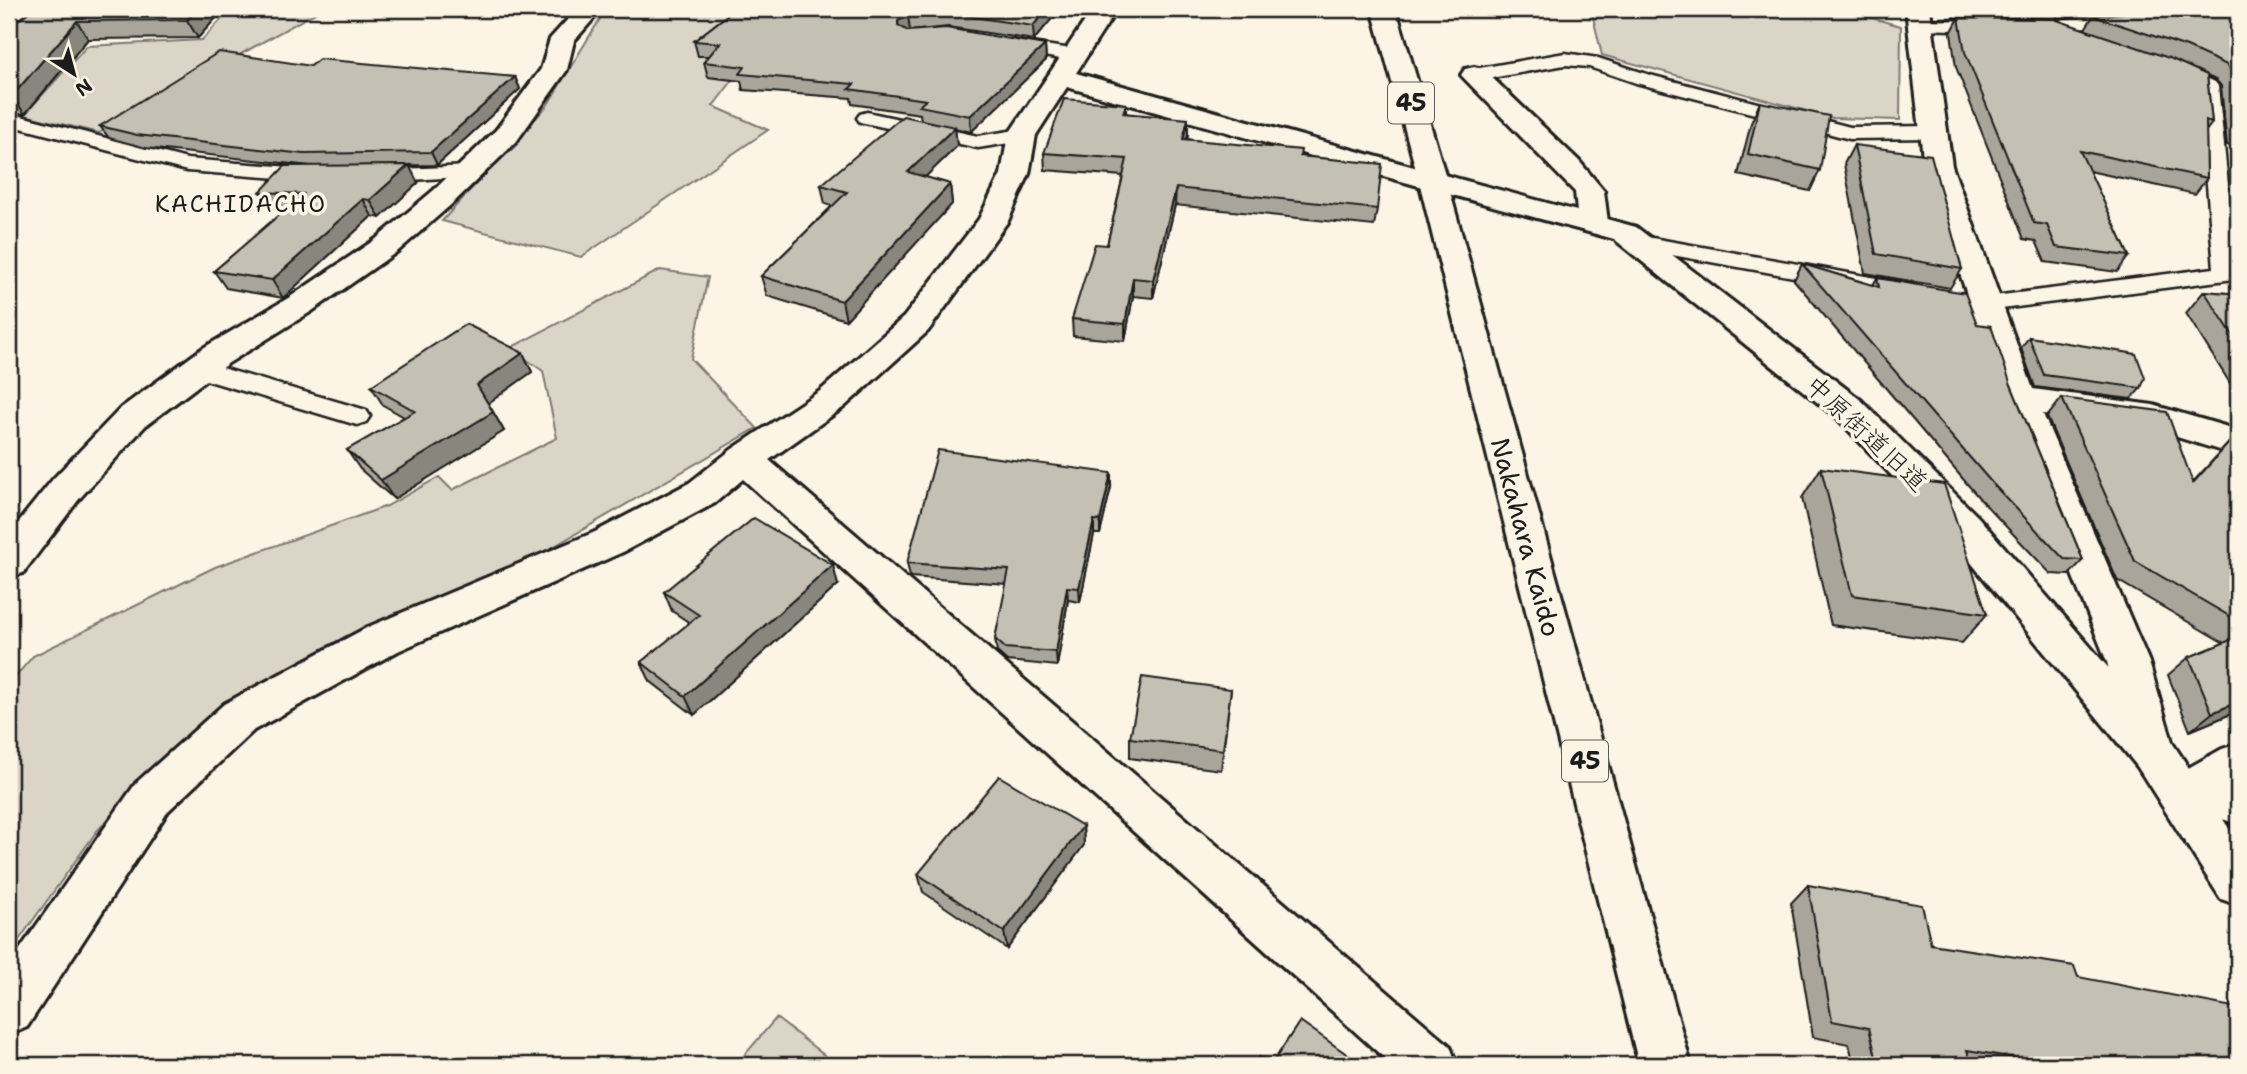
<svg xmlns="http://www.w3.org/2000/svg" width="2247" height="1074" viewBox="0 0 2247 1074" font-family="'Shantell Sans','Klee One',sans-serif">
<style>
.green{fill:#dbd5c8;stroke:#7c7872;stroke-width:2}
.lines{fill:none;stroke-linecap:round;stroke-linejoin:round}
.service-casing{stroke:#1c1c1c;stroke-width:5}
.minor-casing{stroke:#1c1c1c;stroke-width:6}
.tertiary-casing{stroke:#1c1c1c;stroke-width:6}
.primary-casing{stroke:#1c1c1c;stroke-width:6}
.service{fill:#fcf5e5;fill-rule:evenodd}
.minor{fill:#fcf5e5;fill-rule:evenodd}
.tertiary{fill:#fcf5e5;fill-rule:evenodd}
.primary{fill:#fcf5e5;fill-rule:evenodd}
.wall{fill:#a9a59a;stroke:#1c1c1c;stroke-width:2}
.shaded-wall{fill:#89867d;stroke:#1c1c1c;stroke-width:2}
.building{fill:#c4c0b3;stroke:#1c1c1c;stroke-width:2}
.labels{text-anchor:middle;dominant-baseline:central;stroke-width:7;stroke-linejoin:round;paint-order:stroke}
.far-neighbourhood-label{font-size:23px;letter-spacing:2px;fill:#1c1c1c;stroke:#fcf5e5}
.shield{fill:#fcf5e5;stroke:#5f5d58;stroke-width:2}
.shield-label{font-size:24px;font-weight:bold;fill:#1c1c1c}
.street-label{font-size:26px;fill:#1c1c1c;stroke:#fcf5e5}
</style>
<rect width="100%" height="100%" fill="#fcf5e5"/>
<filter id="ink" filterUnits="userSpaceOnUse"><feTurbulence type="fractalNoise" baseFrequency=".0143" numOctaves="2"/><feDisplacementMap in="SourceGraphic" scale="14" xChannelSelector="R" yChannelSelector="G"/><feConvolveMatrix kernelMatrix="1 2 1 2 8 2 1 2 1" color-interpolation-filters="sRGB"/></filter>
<g filter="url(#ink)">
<g class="green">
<path d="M231 9H322L99 133 24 115 87 46 202 40Z"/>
<path d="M606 9H834L772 29 713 106 768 130 581 257 442 221 547 106Z"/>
<path d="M1591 9H1838L1901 26 1900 120 1833 118 1602 55Z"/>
<path d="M660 270 708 277 691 359 757 428 534 558 357 633 196 727 97 831 9 954V684L33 656 215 567 387 506 439 477 452 490 557 438 543 371 510 348Z"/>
<path d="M776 1018 837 1065H736Z"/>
</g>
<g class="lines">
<g class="service-casing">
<g id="service">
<path d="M2124 9H2146L2117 25 2034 31 2025 26 2034 21 2113 15Z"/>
<path d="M1920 20 1994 21 2003 26 1994 31 1914 29 1911 25 1914 21Z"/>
<path d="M1010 40 1072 49 1081 55 1072 61 1004 49 1001 45 1004 41Z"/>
<path d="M1565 53 1598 58 1650 75 1850 127 1934 126 1941 128 1944 132 1941 136 1934 138 1850 139 1636 83 1589 67 1565 65 1474 81 1465 75 1474 69Z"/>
<path d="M2174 63 2215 82 2218 86 2237 274 2234 279 1986 311 1955 305 1951 300 1955 295 1963 293 1986 297 2214 268 2199 89 2167 73 2165 69 2167 65Z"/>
<path d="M867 112 978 136 1022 129 1029 131 1032 135 1029 139 1022 141 978 148 860 122 857 118 860 114Z"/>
<path d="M17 115 187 159 316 169 323 171 326 175 323 179 316 181 187 171 17 127 9 128V116Z"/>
<path d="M470 166 477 168 480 172 477 176 378 182 371 180 368 176 371 172 378 170Z"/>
<path d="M1641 236 1910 284 1918 286 1922 291 1918 296 1910 298 1633 248 1630 243 1633 238Z"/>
<path d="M198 361 366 410 370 416 366 422 357 425 189 375 186 369 189 363Z"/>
</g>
</g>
<g class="minor-casing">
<g id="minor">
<path d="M9 9H37L18 24 9 26Z"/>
<path d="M577 9H602L574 41 567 70 516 142 454 202 398 251 312 311 227 364 145 426 79 499 23 573 9 577V534L53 479 121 408 203 348 290 297 376 239 434 190 496 130 541 69 550 39Z"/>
<path d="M1093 9H1117L1076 73 1443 175 1447 181 1443 187 1433 190 1067 87 1036 135 1029 174 1008 221 928 331 844 407 769 460 1450 1046 1457 1065H1392L743 479 715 503 623 552 398 651 254 730 168 811 27 1027 9 1035V965L136 783 224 704 368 627 595 532 689 483 731 450 820 391 904 317 979 219 1001 174 1008 135Z"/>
<path d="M1906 9H1930L1952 166 2033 389 2153 405 2238 430V456L2151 429 2043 414 2149 662 2175 752 2169 766 2153 771 2137 766 2131 752 2107 662 2002 399 1924 166Z"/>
<path d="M1474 67 1483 69 1579 161 1604 191 1608 222 1604 228 1593 231 1582 228 1578 222 1575 192 1461 75 1465 69Z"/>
<path d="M2238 744V824L2222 819 2202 806 2181 815 2165 809 2158 795 2165 781 2222 749Z"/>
</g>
</g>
<g class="tertiary-casing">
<path id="tertiary" d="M1433 172 1636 227 1862 401 1979 518 2169 738 2238 842V905L2221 899 2137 766 1951 538 1838 419 1614 239 1423 187 1419 181 1423 175Z"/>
</g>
<g class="primary-casing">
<path id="primary" d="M1372 9H1396L1447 181 1691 1065H1639L1419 181Z"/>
</g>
<use href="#service" class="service"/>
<use href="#minor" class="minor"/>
<use href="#tertiary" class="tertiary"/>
<use href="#primary" class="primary"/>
</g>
<g class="wall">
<path d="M32 9H224L198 38 88 39 25 114H9V25L20 19Z"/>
<path d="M735 9H1060L1034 40 948 27 909 31 1045 45 1046 60 971 132 955 128 957 146 925 177 950 184 952 204 846 320 767 296 761 276 832 206 825 204 821 185 921 120 920 114 852 104 851 98 743 90 741 81 708 77 704 62 708 56H698L694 41Z"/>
<path d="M1957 9H2117L2106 13 2056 19 2005 18 2085 29 2093 16 2238 9V148L2227 145 2221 86 2216 80 2207 76 2212 123 2206 131 2207 178 2195 194 2089 171 2129 256 2117 272 2045 262 2036 241 2024 239 1956 67 1951 33 1959 18H1953Z"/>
<path d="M311 66 515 77 520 89 437 165 352 166 418 183 380 218 372 216 283 298 226 288 214 271 285 210 271 209 260 192 310 166 146 148 109 138 100 126Z"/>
<path d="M1760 102 1820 170 1810 191 1738 175 1751 123Z"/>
<path d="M1126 104V113L1188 135 1187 139 1300 156 1377 209 1374 226 1175 205 1153 298 1133 296 1125 341 1073 336 1072 319 1107 245 1123 176 1045 170 1044 153Z"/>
<path d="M1854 145 1962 269 1950 288 1865 273 1844 164Z"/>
<path d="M1802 264 1873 285 1877 278 1977 324 2011 385 2083 560 2069 575 2051 574 1980 499 1794 280Z"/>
<path d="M2204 291 2238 294V396L2186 313Z"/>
<path d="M2029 337 2141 388 2131 399 2035 387 2021 348Z"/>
<path d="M523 353 532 372 488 403 504 431 394 499 360 469 347 450 404 417 383 405 371 386Z"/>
<path d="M2062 398 2193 482 2236 435 2238 437V711L2190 731 2168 675 2189 657 2224 643 2117 580 2047 417Z"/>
<path d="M1821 468 1987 614 1962 643 1831 625 1802 498Z"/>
<path d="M1111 487 1100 534H1094L1080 602 1068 600 1057 666 1007 661 997 652 995 639 1007 584 910 577 907 563Z"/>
<path d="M838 585 694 715 650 681 641 662 690 623 672 611 664 592Z"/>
<path d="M1231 689 1221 770 1130 758V738Z"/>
<path d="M1083 826 1084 845 1007 949 923 892 918 874Z"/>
<path d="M1808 885 1931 944 2078 977 2238 1065H1854L1849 1044 1813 1037 1791 903Z"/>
</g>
<g class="shaded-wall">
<path d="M197 9H224L198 38 187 20Z"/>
<path d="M1047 9H1060L1034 40 1033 26Z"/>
<path d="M2061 9H2117L2106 13 2056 19Z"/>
<path d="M908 16 910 30 900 40 898 21Z"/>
<path d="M77 21 88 39 25 114 12 96Z"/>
<path d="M1045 45 1046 60 971 132 970 116Z"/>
<path d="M515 77 520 89 437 165 431 152Z"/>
<path d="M1188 119V135L1182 156 1183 139Z"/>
<path d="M955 127 957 146 911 191 908 172Z"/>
<path d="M409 165 418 183 380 218 370 200Z"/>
<path d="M950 184 952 204 846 320 842 301Z"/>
<path d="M1176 188 1175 205 1153 298V280Z"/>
<path d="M363 199 372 216 283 298 272 280Z"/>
<path d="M1133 278V296L1125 341V324Z"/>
<path d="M523 353 532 372 487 404 477 385Z"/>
<path d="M493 412 504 431 394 499 381 480Z"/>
<path d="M1111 473V487L1100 534V521Z"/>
<path d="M1094 520V534L1080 602 1079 588Z"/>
<path d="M833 565 838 585 694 715 685 696Z"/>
<path d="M1067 587 1068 600 1057 666 1056 652Z"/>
<path d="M2238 702V711L2190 731 2212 713Z"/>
<path d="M1083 826 1084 845 1007 949 1004 932Z"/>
</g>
<g class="building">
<path d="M32 9H197L187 20 77 21 12 96H9V25L16 19H20Z"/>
<path d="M735 9H1047L1033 26 947 13 908 16 898 21V25L908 31 946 28 1045 45 970 116 919 106 926 100 849 89 854 84 740 74 745 67 704 62 720 43 694 41Z"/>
<path d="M2138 9H2238V130L2231 71 2227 65 2187 47 2093 16 2133 12Z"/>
<path d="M1959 18 2054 19 2172 59 2207 75 2212 123 2206 121 2207 178 2080 151 2129 256 2056 247 2047 225 2034 223 1965 52Z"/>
<path d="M219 52 311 66 319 59 515 77 431 152 304 154 137 135 100 126Z"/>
<path d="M1064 99 1126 104 1123 113 1188 119 1183 139 1301 150 1300 156 1382 164 1377 209 1176 188 1153 280 1133 278 1125 324 1072 319 1095 244 1107 245 1127 159 1044 153Z"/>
<path d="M1760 102 1829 116 1820 170 1748 154Z"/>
<path d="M903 116 955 127 908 172 950 184 842 301 761 276 847 192 821 185Z"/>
<path d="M1854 145 1931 155 1962 269 1876 254Z"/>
<path d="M409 165 370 200 363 199 272 280 214 271 303 194 260 192 285 166Z"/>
<path d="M1802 264 1879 287 1877 278 1965 293 1977 324 1991 326 2011 385 2083 560 2064 559 1992 483Z"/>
<path d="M2204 291 2238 294V343Z"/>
<path d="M466 324 523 353 477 385 493 412 381 480 347 450 415 411 371 386Z"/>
<path d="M2029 337 2136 354 2145 378 2141 388 2044 375Z"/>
<path d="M2062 398 2167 412 2193 483 2236 435 2238 437V621L2135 561Z"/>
<path d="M938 450 1111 473 1100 521 1094 520 1079 588 1067 587 1056 652 1005 648 995 639 1009 570 907 563Z"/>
<path d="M1821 468 1944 484 1987 614 1852 595Z"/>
<path d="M754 518 833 565 685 696 641 662 699 615 664 592Z"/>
<path d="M2238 637V702L2212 713 2189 657Z"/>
<path d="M1142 677 1231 689 1223 750 1130 738Z"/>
<path d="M999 776 1083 826 1004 932 918 874Z"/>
<path d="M1808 885 1922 905 1931 944 2074 966 2078 977 2238 1008V1065H2058L1967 1050 1972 1065H1878L1869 1028 1832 1021Z"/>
<path d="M1300 1021 1355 1060 1352 1065H1254L1259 1057 1273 1062Z"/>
</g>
</g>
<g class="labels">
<g class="far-neighbourhood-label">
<text x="241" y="204">KACHIDACHO</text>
</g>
<g class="shield">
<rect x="1388" y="82.5" width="46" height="41" rx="5"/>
<rect x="1562" y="740.5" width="46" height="41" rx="5"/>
</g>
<g class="shield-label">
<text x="1411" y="103">45</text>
<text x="1585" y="761">45</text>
</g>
<g class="street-label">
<text transform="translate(1867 433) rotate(43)">中原街道旧道</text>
<text transform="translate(1526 537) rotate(75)">Nakahara Kaido</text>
</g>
</g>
<rect width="2247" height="1074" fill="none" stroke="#fcf5e5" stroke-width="35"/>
<rect x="18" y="18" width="2212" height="1039" fill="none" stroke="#1c1c1c" stroke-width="2.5" filter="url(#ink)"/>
<g transform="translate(74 74) rotate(144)" stroke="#fcf5e5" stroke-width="5" paint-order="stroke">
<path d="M0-5L12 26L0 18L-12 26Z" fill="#1c1c1c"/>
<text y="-10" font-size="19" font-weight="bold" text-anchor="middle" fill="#1c1c1c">N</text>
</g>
</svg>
